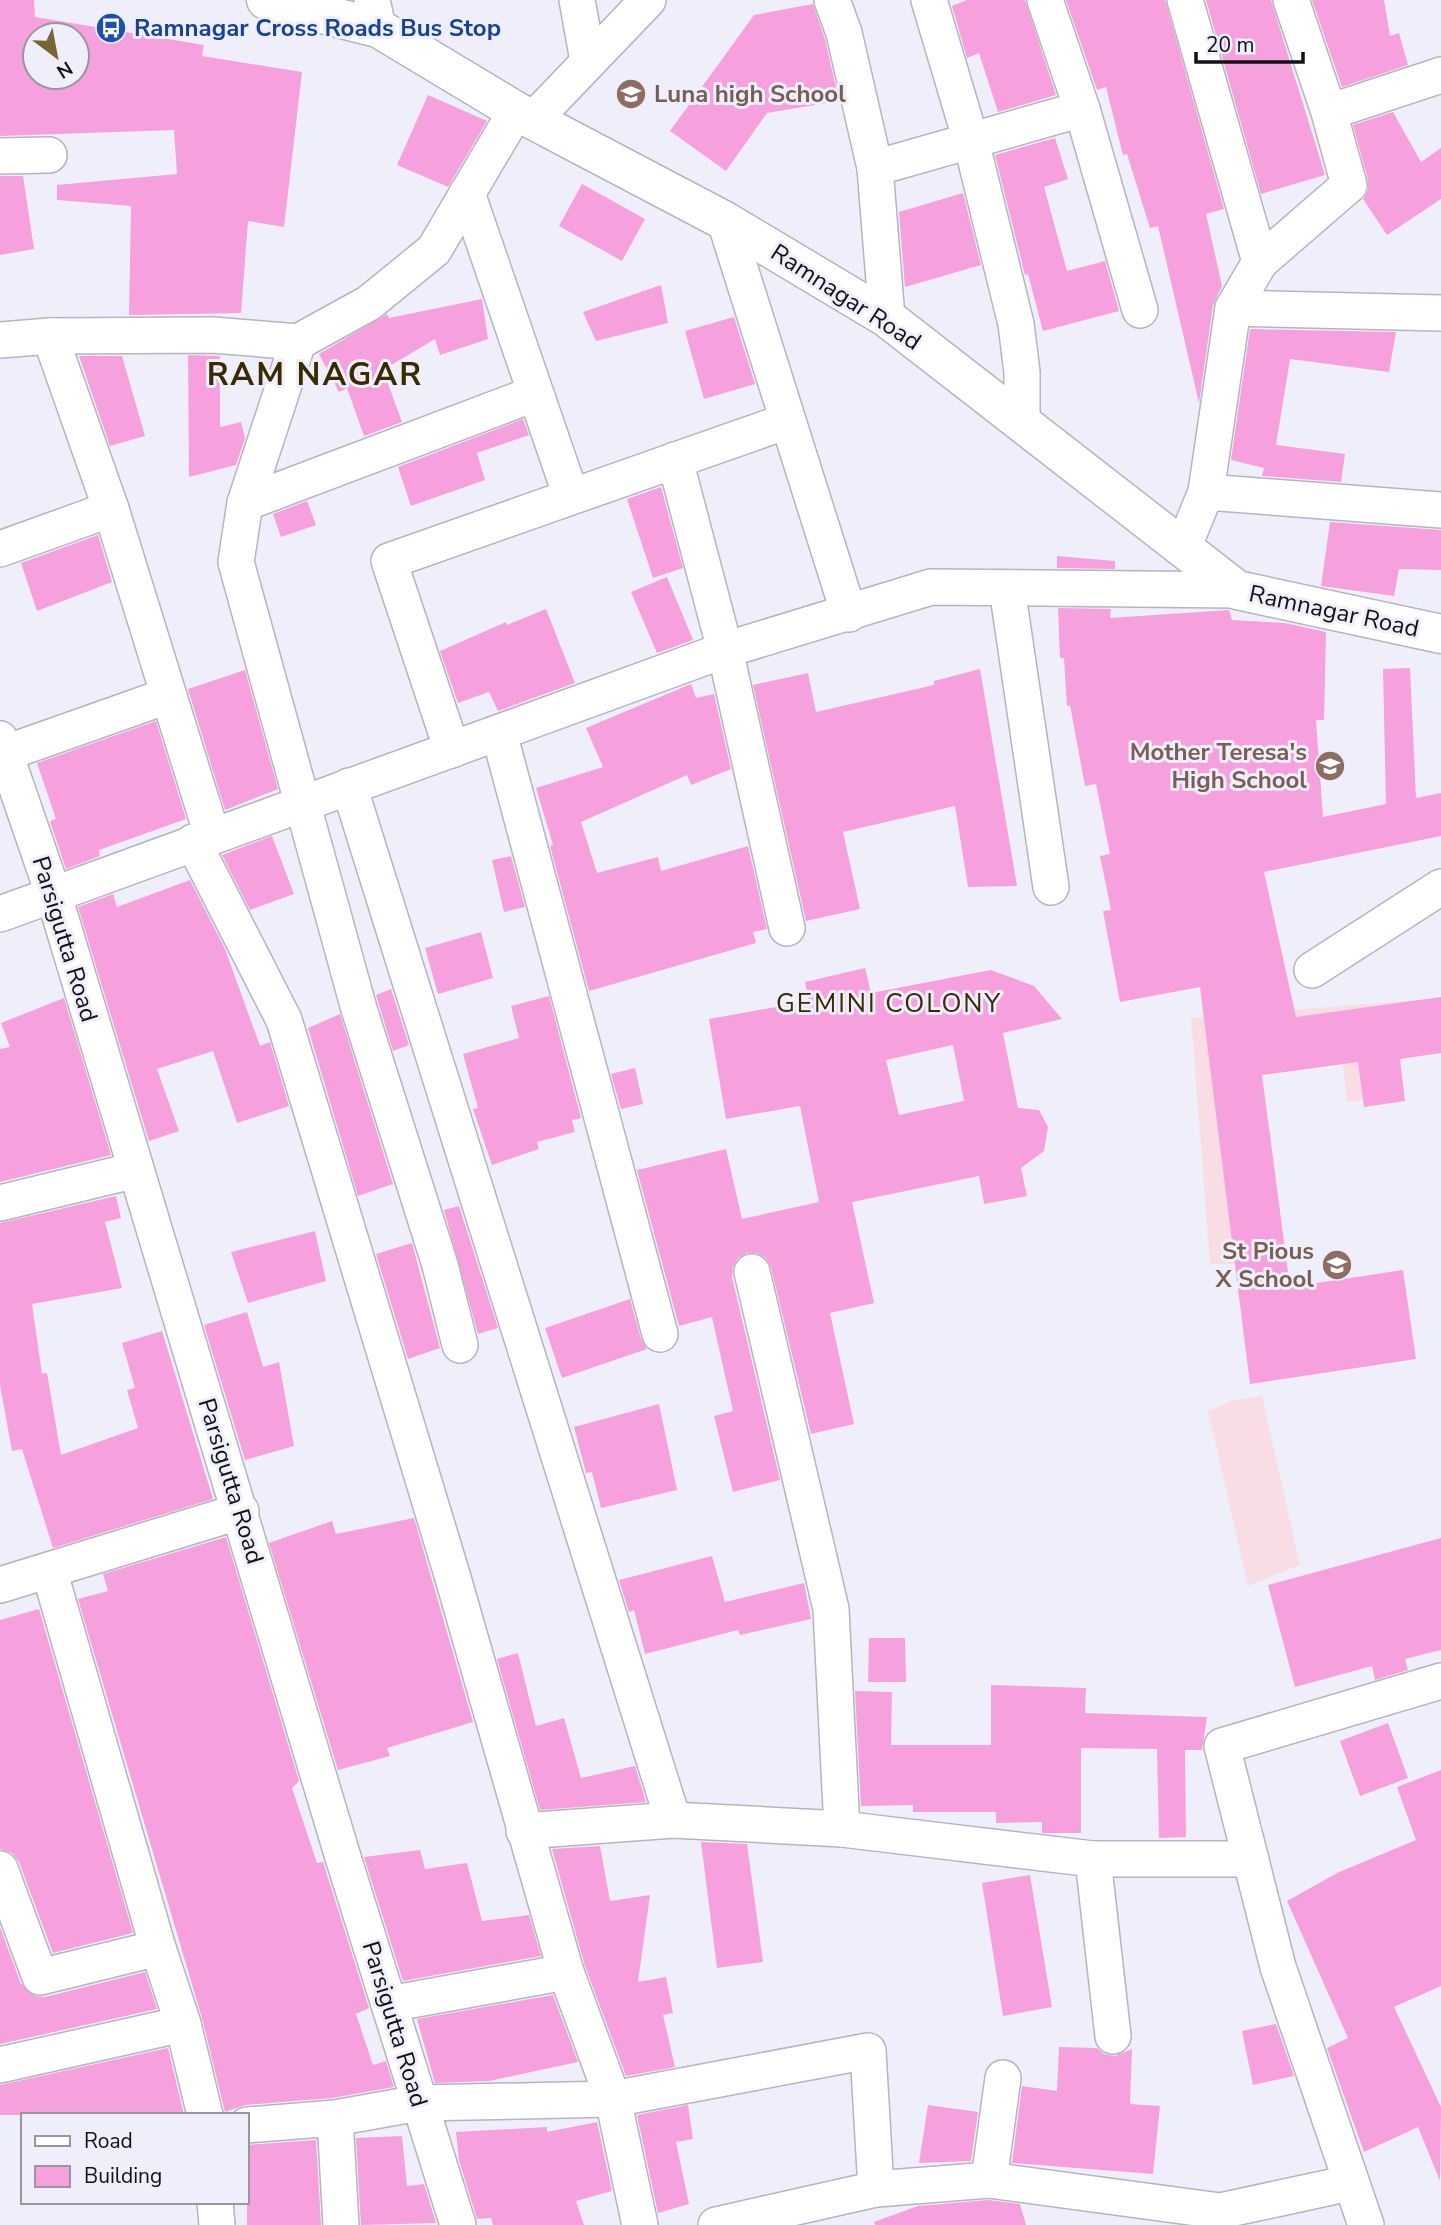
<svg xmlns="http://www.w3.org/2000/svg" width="1441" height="2225" viewBox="0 0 1441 2225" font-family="'Nunito Sans',sans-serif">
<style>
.education{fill:#f8dee4}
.building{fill:#f7a0de;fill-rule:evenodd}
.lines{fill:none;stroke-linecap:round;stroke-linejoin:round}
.minor-casing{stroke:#b5b5c0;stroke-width:38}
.major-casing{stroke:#b5b5c0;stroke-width:41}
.minor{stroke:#fff;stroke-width:35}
.major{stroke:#fff;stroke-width:38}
.labels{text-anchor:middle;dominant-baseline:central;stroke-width:6;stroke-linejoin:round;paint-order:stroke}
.transit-label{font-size:24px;font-weight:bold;fill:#164399;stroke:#eeeffa;text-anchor:start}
.education-label{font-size:24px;font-weight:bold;fill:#785e54;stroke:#eeeffa;text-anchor:end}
.street-label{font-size:24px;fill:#121216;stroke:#eeeffa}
.neighbourhood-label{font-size:26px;letter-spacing:2px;fill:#392a00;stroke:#eeeffa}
.district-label{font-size:32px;font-weight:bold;letter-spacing:2px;fill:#392a00;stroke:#eeeffa}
</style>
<rect width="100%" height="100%" fill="#eeeffa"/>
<g class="education">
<path d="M1441 998V1053L1399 1056 1395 1097 1347 1102 1343 1063H1248L1254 1128 1271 1131 1265 1264H1210L1191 1018Z"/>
<path d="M1262 1396 1300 1565 1248 1586 1208 1411 1231 1401Z"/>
</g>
<g class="building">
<path d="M0 0H34L35 17 204 45 202 56 302 72 284 227 248 221 241 313 129 315 131 206 57 200V185L177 174 174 130 0 136ZM35 35H77V77H35Z"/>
<path d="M967 0H1025L1056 95 998 112 979 53 967 58 952 6Z"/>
<path d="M1066 0H1165L1224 209 1206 214 1222 286 1213 305 1199 403 1158 226 1150 228 1127 154 1123 155 1106 87 1097 90Z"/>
<path d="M1206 0H1271L1325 175 1261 194Z"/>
<path d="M1312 0H1384L1390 36 1399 33 1408 65 1342 87Z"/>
<path d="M813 4 825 39 839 101 767 113 726 171 670 131 754 15Z"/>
<path d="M428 95 487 121 448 187 397 165Z"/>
<path d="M1393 112 1421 162 1441 148V199L1387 235 1363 199 1368 190V180L1353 125Z"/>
<path d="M1055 138 1068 179 1044 187 1067 271 1105 261 1119 311 1043 331 1028 274 1025 275 995 155Z"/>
<path d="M0 176H23L34 249 0 255Z"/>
<path d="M582 184 645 219 622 261 559 226Z"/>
<path d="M963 193 981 265 905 287 899 212Z"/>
<path d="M661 285 668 323 596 341 583 312Z"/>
<path d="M482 299 488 339 440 355 435 339 383 370 402 422 364 436 347 388 339 392 319 354 387 314 389 318Z"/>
<path d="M734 317 755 384 704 399 685 331Z"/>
<path d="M1250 329 1396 332 1389 372 1290 359 1276 445 1345 454 1341 482 1262 476 1264 468 1231 460Z"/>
<path d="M188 355 220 356V427L241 422 245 438 236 465 189 477Z"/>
<path d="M79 356H122L145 436 110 446Z"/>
<path d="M523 419 529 435 477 453 485 480 411 506 398 467Z"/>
<path d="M661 487 683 568 653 578 627 499Z"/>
<path d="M307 501 316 525 281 537 273 514Z"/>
<path d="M1330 522 1441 530V570L1399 569 1394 596 1321 586Z"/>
<path d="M98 535 112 582 37 611 21 563Z"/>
<path d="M1057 556 1115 561V569L1057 568Z"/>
<path d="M667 577 693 640 657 653 631 592Z"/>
<path d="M1058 608 1111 609 1110 618 1229 610 1232 620 1285 623 1326 632 1324 720H1316L1323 817 1386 804 1383 669 1410 668 1416 798 1441 793V836L1264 872 1296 1017 1441 997V1053L1400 1059 1405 1101 1364 1107 1358 1062 1262 1075 1290 1287 1403 1270 1416 1359 1250 1384 1200 987 1120 1002 1103 911 1111 910 1100 856 1110 854 1096 784 1085 786 1070 705 1067 706 1064 658H1060Z"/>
<path d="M546 609 575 683 498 711 489 692 458 703 440 651 506 622 507 625Z"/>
<path d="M980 669 1017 886 968 887 955 806 843 832 860 909 806 921 753 685 808 673 816 712 934 685V681Z"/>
<path d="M245 670 278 789 225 810 188 689Z"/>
<path d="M691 684 696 698 714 694 731 769 691 785 687 775 581 822 597 873 658 857 661 871 748 846 767 929 753 932 756 943 589 991 550 846 553 845 536 788 603 767 586 728Z"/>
<path d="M156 721 186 819 99 850 100 856 66 869 50 821 56 819 37 763Z"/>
<path d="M272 836 294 894 250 910 222 855Z"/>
<path d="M511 856 525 907 504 912 492 860Z"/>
<path d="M190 880 225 949 260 1046 270 1042 289 1106 237 1123 213 1051 157 1069 179 1131 149 1141 78 907 113 894 117 907Z"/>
<path d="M481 932 493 978 438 994 425 948Z"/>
<path d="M865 968 871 993 991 970 1034 986 1062 1019 1003 1033 1018 1108 1039 1110 1048 1127 1044 1151 1021 1168 1027 1196 984 1204 979 1176 852 1202 874 1303 830 1313 854 1424 811 1434 771 1267 766 1258 757 1253H747L738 1258 733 1267 732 1277 780 1480 733 1492 714 1416 733 1411 712 1317 679 1326 637 1170 726 1149 742 1219 819 1202 800 1106 726 1119 709 1019 809 1001 805 982ZM953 1045 964 1101 899 1115 886 1060Z"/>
<path d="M391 989 409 1045 393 1051 376 995Z"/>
<path d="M549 996 581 1118 572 1120 575 1132 537 1142 539 1149 492 1165 473 1109 478 1108 463 1054 519 1038 511 1006Z"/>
<path d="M64 998 111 1155 0 1182V1049L10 1047 1 1023Z"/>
<path d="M340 1014 393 1184 358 1196 308 1028Z"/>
<path d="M635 1068 643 1104 621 1109 611 1074Z"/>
<path d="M116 1196 121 1218 105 1222 122 1288 32 1304 42 1374 47 1373 61 1455 138 1428 127 1390 135 1388 122 1343 162 1331 213 1499 53 1548 22 1449 12 1451 0 1385V1223Z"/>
<path d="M459 1206 498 1328 478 1334 444 1210Z"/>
<path d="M315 1231 326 1281 248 1303 231 1252Z"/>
<path d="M412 1243 440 1348 408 1359 376 1254Z"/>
<path d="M630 1299 641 1339 647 1349 562 1378 545 1328Z"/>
<path d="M247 1312 263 1367 279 1362 294 1446 245 1460 204 1325Z"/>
<path d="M659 1404 677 1490 601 1508 592 1472 586 1473 574 1427Z"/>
<path d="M414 1518 473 1722 387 1748 390 1756 338 1770 269 1543 332 1521 336 1534Z"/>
<path d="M226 1537 299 1781 292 1788 317 1863 323 1862 369 2008 356 2014 373 2065 386 2061 394 2087 332 2098 245 2105 225 2112 202 2018 78 1599 108 1591 103 1574Z"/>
<path d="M1441 1538V1650L1405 1659 1408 1670 1375 1680 1372 1666 1295 1687 1268 1585Z"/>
<path d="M712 1556 725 1602 804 1583 811 1619 740 1635 738 1630 645 1654 634 1610 629 1612 619 1580Z"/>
<path d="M39 1609 133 1933 53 1953 19 1862 12 1853 0 1849V1620Z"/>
<path d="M869 1638H905L906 1682H868Z"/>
<path d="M518 1653 536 1726 564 1718 581 1778 635 1766 646 1802 540 1810 497 1659Z"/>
<path d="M991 1685 1086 1688 1085 1713 1207 1717 1202 1750H1185L1186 1837 1159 1838 1157 1749 1081 1748V1833H1042V1822L996 1823V1812H913V1805L861 1806 855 1691 892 1692 891 1745H991Z"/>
<path d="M1388 1723 1408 1778 1360 1796 1340 1741Z"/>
<path d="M1441 1770V1986L1394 2007 1441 2107 1440 2181 1418 2127 1364 2152 1327 2048 1348 2038 1287 1901 1337 1873 1416 1840 1397 1787Z"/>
<path d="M701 1842 747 1844 763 1962 717 1968Z"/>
<path d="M600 1846 610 1901 650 1895 638 1982 666 1977 673 2013 663 2015 675 2067 626 2076 585 1966 552 1849Z"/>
<path d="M420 1850 425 1869 467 1863 482 1921 529 1915 541 1956 403 1981 364 1857Z"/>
<path d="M1030 1875 1052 2007 1003 2016 982 1883Z"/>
<path d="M0 1927 21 1984 35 1996 45 1997 145 1972 157 2009 0 2044Z"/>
<path d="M553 1995 578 2062 489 2081 435 2083 417 2019Z"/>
<path d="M1276 2024 1294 2076 1253 2085 1242 2031Z"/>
<path d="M1059 2047 1097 2048 1104 2054 1115 2056 1132 2049 1130 2104 1160 2106 1153 2174 1012 2163 1022 2086 1057 2091Z"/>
<path d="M168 2048 184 2115H0V2085Z"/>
<path d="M688 2105 693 2139 676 2142 689 2204 658 2213 637 2115Z"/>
<path d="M928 2105 978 2112 971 2161 919 2163Z"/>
<path d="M597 2122 612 2191 576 2201 584 2225H493L491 2218 477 2219 459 2160 456 2132 547 2127V2132Z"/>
<path d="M402 2136 407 2186 424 2184 436 2223 361 2225 356 2138Z"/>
<path d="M316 2140 321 2225H247V2145Z"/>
<path d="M988 2200 1020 2204 1026 2225H875L874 2222 918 2206Z"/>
</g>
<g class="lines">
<g class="minor-casing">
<g id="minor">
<path d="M372 0 378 28"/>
<path d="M577 0 588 61"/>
<path d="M832 0 844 33 875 168 887 318"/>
<path d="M929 0 971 141 1016 324 1022 372V423"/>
<path d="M1045 0 1082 109 1140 310"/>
<path d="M1185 0 1260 262"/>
<path d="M1329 112 1441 75"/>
<path d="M533 120 648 0"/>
<path d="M0 156 49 155"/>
<path d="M875 168 1082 109"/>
<path d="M467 193 571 496"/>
<path d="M725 221 849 614"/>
<path d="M1233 308 1441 313"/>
<path d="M50 336 111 509 212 835"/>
<path d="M0 340 50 336 213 335 298 342 369 303 434 250 516 111"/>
<path d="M298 342 245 503 236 562 359 1009 440 1265 460 1345"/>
<path d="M675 460 725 650 787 928"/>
<path d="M1206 492 1441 510"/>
<path d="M245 503 534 394"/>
<path d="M1183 548 1206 492 1233 308 1260 262 1349 185 1329 112 1291 0"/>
<path d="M0 549 111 509"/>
<path d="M1007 588 1051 887"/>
<path d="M499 733 660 1334"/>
<path d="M0 739 54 896 342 1854 458 2225"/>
<path d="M452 750 389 561 787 421"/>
<path d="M0 755 167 696"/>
<path d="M349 786 673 1820"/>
<path d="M193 842 284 1020 453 1578 566 1972 613 2099 640 2225"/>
<path d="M0 914 725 650 931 587 1237 590"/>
<path d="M1312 970 1441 887"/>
<path d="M0 1203 136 1170"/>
<path d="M752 1272 831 1609 842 1829"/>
<path d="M49 1570 158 1948 183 2024 205 2115"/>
<path d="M0 1585 241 1511"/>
<path d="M524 1831 673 1820 842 1829 1093 1859H1251"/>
<path d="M1093 1859 1113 2036"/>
<path d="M0 1869 40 1977 158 1948"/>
<path d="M389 2004 566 1972"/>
<path d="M0 2065 183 2024"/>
<path d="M335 2118 341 2225"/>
<path d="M247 2125 335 2118 419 2103 613 2099 868 2051 876 2189"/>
<path d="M989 2180 1003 2078"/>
<path d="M215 2202 217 2225"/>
<path d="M716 2225 876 2189 989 2180 1220 2211 1350 2183"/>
<path d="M1366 2225 1278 1967 1222 1746 1441 1681"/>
</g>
</g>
<g class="major-casing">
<path id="major" d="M266 0 378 28 516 111 725 221 887 318 1237 590 1441 634"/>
</g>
<use href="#minor" class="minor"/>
<use href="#major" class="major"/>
</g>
<defs>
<g id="bus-disc" transform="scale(1.575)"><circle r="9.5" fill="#1a4fb4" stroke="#eeeffa"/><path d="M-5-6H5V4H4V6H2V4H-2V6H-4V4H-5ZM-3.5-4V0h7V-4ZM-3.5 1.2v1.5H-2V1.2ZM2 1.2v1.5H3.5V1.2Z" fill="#fff"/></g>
<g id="university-disc" transform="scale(1.575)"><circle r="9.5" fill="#8d6e63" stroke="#eeeffa"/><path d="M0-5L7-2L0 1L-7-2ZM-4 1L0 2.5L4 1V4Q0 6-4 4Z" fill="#fff"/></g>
</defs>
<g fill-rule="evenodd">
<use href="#bus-disc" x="111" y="28"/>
<use href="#university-disc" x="631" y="94"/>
<use href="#university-disc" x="1330" y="766"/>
<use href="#university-disc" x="1337" y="1265"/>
</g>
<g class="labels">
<g class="transit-label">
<text x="134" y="28">Ramnagar Cross Roads Bus Stop</text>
</g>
<g class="education-label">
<text x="654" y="94" text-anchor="start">Luna high School</text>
<text x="1307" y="752">Mother Teresa's<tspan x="1307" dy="28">High School</tspan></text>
<text x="1314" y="1251">St Pious<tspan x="1314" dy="28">X School</tspan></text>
</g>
<g class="street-label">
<text transform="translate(846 297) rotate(33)">Ramnagar Road</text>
<text transform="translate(1334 611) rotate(12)">Ramnagar Road</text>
<text transform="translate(65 939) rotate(73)">Parsigutta Road</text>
<text transform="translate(231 1481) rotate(73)">Parsigutta Road</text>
<text transform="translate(395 2024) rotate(73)">Parsigutta Road</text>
</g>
<g class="neighbourhood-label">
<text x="889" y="1003">GEMINI COLONY</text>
</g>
<g class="district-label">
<text x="315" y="374">RAM NAGAR</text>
</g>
</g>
<rect x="21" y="2113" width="228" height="91" fill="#eeeffa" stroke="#96979f" stroke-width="2"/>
<rect x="35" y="2136" width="35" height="10" fill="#ffffff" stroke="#96979f" stroke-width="2"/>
<text x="84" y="2148" font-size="21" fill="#121216">Road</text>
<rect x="35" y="2166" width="35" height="21" fill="#f7a0de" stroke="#96979f" stroke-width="2"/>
<text x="84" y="2183" font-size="21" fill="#121216">Building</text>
<g transform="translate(56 56) rotate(148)"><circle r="33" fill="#eeeffa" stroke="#96979f" stroke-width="2"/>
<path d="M0-5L12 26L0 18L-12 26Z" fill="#796433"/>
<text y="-10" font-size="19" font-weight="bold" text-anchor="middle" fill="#121216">N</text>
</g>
<path d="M1196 52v10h107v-10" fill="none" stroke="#121216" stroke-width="3.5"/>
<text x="1206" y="52" font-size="21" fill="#121216" stroke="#eeeffa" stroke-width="5" paint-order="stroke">20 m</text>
</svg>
